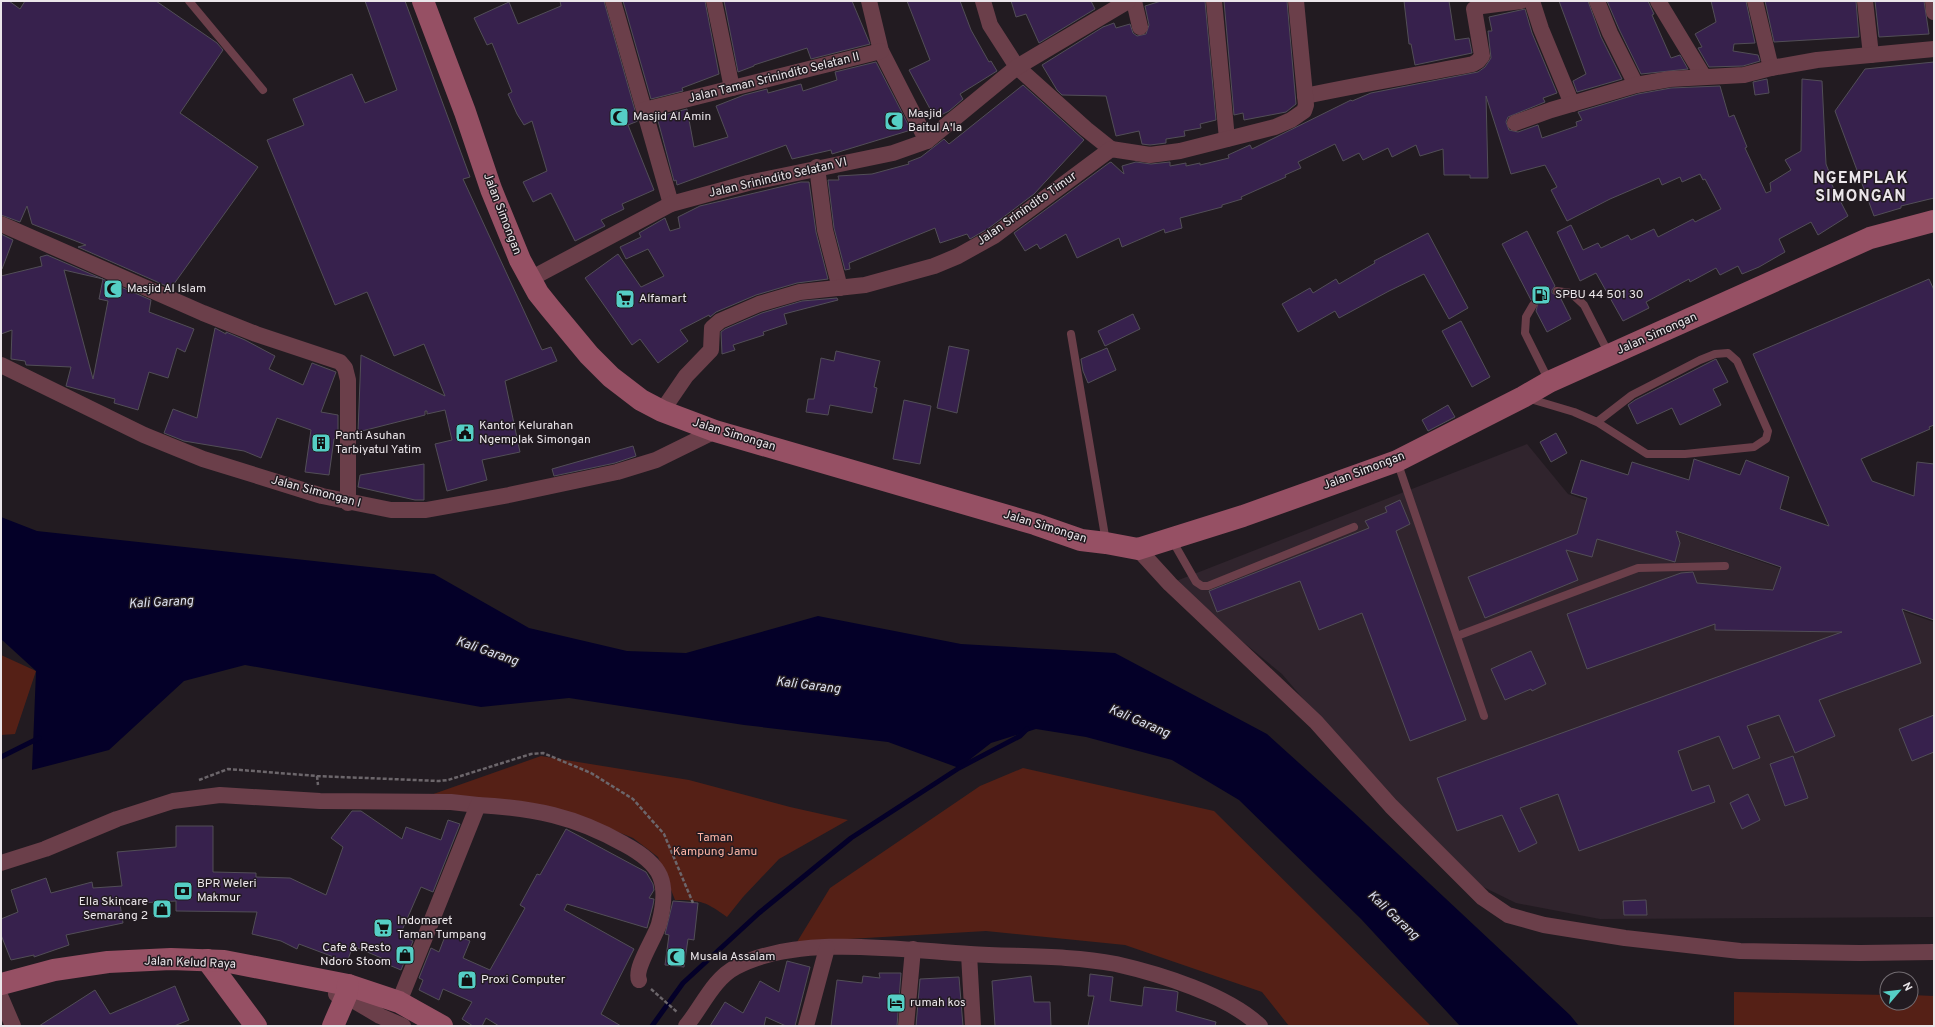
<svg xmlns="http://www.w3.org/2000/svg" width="1935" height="1027" viewBox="0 0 1935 1027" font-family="Overpass,sans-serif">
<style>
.built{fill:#30242d}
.green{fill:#552016}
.water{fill:#040028}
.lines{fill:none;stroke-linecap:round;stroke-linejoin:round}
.stream{stroke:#040028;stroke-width:5}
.building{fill:#37214d;stroke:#524e57;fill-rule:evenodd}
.path{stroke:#6c666b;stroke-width:2.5;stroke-dasharray:4 2;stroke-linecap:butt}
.lane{stroke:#6b3f4a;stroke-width:8}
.street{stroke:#6b3f4a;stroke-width:16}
.secondary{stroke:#965064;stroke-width:22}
.labels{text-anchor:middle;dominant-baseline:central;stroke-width:3;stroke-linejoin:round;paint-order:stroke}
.street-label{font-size:12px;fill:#ebe6ea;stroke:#221b21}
.poi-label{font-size:12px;fill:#ebe6ea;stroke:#221b21;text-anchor:start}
.park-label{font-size:12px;fill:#fdb4a5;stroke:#221b21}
.water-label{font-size:13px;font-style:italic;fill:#dde1f1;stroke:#221b21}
.district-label{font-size:16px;font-weight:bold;letter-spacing:1px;fill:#ebe6ea;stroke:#221b21}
</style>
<rect width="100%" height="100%" fill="#221b21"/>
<path class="built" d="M1527 444 1568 494 1934 622V917L1600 919 1516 903 1465 878 1344 747 1282 674 1171 583Z"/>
<g class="green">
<path d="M1 655 36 671 15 734 1 735Z"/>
<path d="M541 756 689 780 790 807 848 820 779 859 743 897 727 917C706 902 702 900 675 900L658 857 633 838 568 812 425 797Z"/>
<path d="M1023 768 1214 811 1431 1026H1289L1262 992 1125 945 986 931 797 942 830 888 980 786Z"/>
<path d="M1734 992 1887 995V1003H1911V995L1934 996V1026H1734Z"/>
</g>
<path class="water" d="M1 517 37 531 434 574 529 628 627 651 686 653 818 616 961 644 1115 653 1267 734 1351 810 1570 1015 1579 1026H1460L1361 919 1239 800 1172 760 1086 737 1036 729 991 743 959 768 888 742 744 725 569 698 481 707 245 665 184 681 109 750 32 770 36 671 1 639Z"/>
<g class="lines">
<g class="stream">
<path d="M1 757 39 738"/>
<path d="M652 1026 683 983 759 913 851 838 959 768 1020 736 1027 729"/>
</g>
</g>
<g class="building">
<path d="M1 1H9L20 9 25 1H156L217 43 223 50 180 113 258 167 171 288 78 247 86 245 32 224 27 206 20 222 1 215Z"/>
<path d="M365 1H405L470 177 463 179 542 350 551 347 557 361 505 381 520 452 482 460 487 480 447 491 435 444 452 440 445 410 427 414V411H425V415L358 432 361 355 445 396 424 344 394 356 367 292 335 305 267 140 304 125 293 99 352 74 365 103 397 90Z"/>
<path d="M560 1H604L638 121 628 125 654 190 622 204 624 209 601 220 605 226 575 241 551 193 533 202 523 182 547 171 532 121 524 125 517 114 508 94 512 92 492 43 487 45 474 18 509 2 518 24 561 6Z"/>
<path d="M623 1H705L719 74 682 88 683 91 651 99Z"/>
<path d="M724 1H852L870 44 811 59 807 48 754 65V66L738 72Z"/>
<path d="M907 1H960L971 30 989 62 991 61 997 71 960 94 963 99 949 111 935 118 909 70 930 60Z"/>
<path d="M1011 1H1091L1095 9 1039 43 1026 14 1016 17Z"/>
<path d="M1161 1H1205L1216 120 1200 124 1201 128 1184 131 1185 136 1166 139V143L1150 145 1142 144 1139 131 1116 136 1106 96 1062 95 1057 90 1042 65 1103 27 1114 23 1116 28 1130 24 1133 33 1137 36 1146 34 1149 25 1145 6Z"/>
<path d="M1224 1H1287L1296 104 1286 112 1244 120 1243 113 1234 115Z"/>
<path d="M1404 1H1449L1455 40 1469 38 1472 53 1415 65 1411 44H1409Z"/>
<path d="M1559 1H1588L1601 37 1622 79 1577 92 1573 81 1586 74Z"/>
<path d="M1607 1H1648L1654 14 1652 15 1671 58 1680 55 1688 69 1641 74 1619 29Z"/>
<path d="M1711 1H1746L1755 43 1734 44 1733 51 1758 55 1760 61 1743 66 1709 67 1698 48 1702 47 1695 34 1716 22Z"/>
<path d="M1765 1H1856L1859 37 1774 42Z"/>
<path d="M1875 1H1924L1929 34 1879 37Z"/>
<path d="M1525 9 1532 33 1557 93 1543 98 1545 102 1508 117 1506 122 1509 130 1518 132 1538 125 1542 138 1577 126 1576 122 1582 120 1578 112 1638 94 1671 88 1720 86 1729 117 1734 115 1747 147 1745 148 1766 193 1771 191 1770 183 1791 170 1785 160 1801 151 1802 79 1822 81 1826 164 1833 182 1831 183 1848 216 1818 235 1811 222 1779 239 1785 252 1759 267 1742 274 1738 266 1720 275 1716 268 1690 282 1689 279 1646 302 1649 308 1623 321 1596 273 1580 281 1557 232 1571 225 1583 250 1598 243 1601 248 1628 235 1631 240 1654 229 1658 237 1693 219 1695 222 1721 209 1705 179 1703 180 1700 174 1682 182 1680 177 1662 185 1659 178 1610 199 1567 221 1551 190 1557 187 1545 165 1511 174 1486 96 1488 178H1470V175H1444L1443 149 1420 156 1416 145 1392 157 1388 148 1363 160 1359 153 1343 161 1335 144 1298 162 1301 168 1285 175 1286 177 1241 197 1242 199 1222 205V207L1180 218 1182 228 1165 233 1164 229 1122 247 1119 238 1077 258 1066 234 1040 249 1037 244 1025 251 1014 233 1109 163 1111 162 1124 174 1122 166 1136 162 1151 164 1170 162V166L1186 163V166L1200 163V165L1229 158 1228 155 1250 145 1252 149 1351 100 1352 101 1371 93 1478 72 1485 67 1491 58 1488 31H1492L1489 17Z"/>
<path d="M876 62 911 130 832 154 831 150 792 159 786 145 677 185 676 180 674 181 657 117 687 109 694 147 728 137 716 106 744 95 767 89 768 93 801 84 803 91 837 80 835 72Z"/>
<path d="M1934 62V198L1901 206V208L1874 216 1835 111 1865 69Z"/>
<path d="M1767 79 1769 93 1755 95 1753 82Z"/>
<path d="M1023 85 1084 140 1034 194 989 228 970 239 967 234 940 243 935 228 849 263 850 269 845 270 834 228 828 180H839L838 176 872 174 909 164 908 162 921 157 944 139 949 144Z"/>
<path d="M801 182H809L816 232 828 279 797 283 756 295 716 312 710 317 709 315 680 330 688 341 658 363 640 339 632 345 585 278 618 254 641 287 664 276 648 249 626 259 620 247 641 237 639 233 665 218 670 231 680 228 678 217 700 206Z"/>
<path d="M1527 231 1555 286 1552 290V293L1560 297 1571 319 1547 332 1536 311 1538 303 1535 300H1531L1502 244Z"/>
<path d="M1428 233 1468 308 1449 319 1424 274 1389 291 1339 318 1335 311 1298 332 1282 304 1310 288 1313 293 1336 279 1339 284 1375 263 1374 261Z"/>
<path d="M1 234 13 240 2 269H1Z"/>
<path d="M47 255 151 300 149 312 194 329 185 352 177 348 168 378 149 372 138 410 114 403 115 399 66 386 71 367 26 365 25 361 11 359 12 330 1 334V276L42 266 40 257ZM64 270 103 279 99 299 108 301 93 379Z"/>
<path d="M1929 279 1934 290V425L1929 427 1930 429 1861 459 1872 481 1914 496 1917 462 1934 464V620L1902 609 1921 663 1819 700 1835 736 1795 753 1779 715 1747 726 1760 758 1733 769 1719 736 1678 751 1692 791 1709 785 1715 802 1579 851 1558 794 1520 808 1537 843 1519 852 1502 815 1457 831 1437 778 1842 632 1715 630V624L1587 669 1567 614 1681 573 1693 572 1697 583 1773 590 1781 567 1676 531 1680 543 1675 562 1597 539 1592 557 1566 550 1578 580 1485 618 1468 577 1577 534 1587 498 1571 493 1581 460 1628 475 1632 462 1689 480 1694 459 1740 475 1746 460 1789 477 1780 509 1829 526 1753 354Z"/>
<path d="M837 298 838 300 784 314 787 324 763 332 764 335 733 345 735 350 722 354 721 332 725 329 762 313 802 301Z"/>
<path d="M1133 314 1140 329 1105 346 1098 331Z"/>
<path d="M1461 321 1490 377 1472 387 1442 331Z"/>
<path d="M215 328 226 334V332L245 340 275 356 269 369 303 385 312 363 336 372 321 412 338 415V437L334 439 329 475 305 472 311 430 277 418 261 458 244 451 184 441 164 433 173 409 197 418Z"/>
<path d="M949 346 969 350 957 413 937 408Z"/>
<path d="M1107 348 1116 370 1088 383 1083 371 1081 359Z"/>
<path d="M836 351 880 361 874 387 877 388 872 413 830 405 828 415 806 412 808 399H814L821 358 834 361Z"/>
<path d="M1716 359 1728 382 1713 389 1721 405 1680 425 1672 408 1637 424 1628 405 1635 400Z"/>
<path d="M904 400 931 406 920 464 893 459Z"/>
<path d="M1448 405 1455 417 1428 431 1422 420Z"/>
<path d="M1556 433 1567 453 1551 462 1540 442Z"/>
<path d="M633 446 636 456 615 463 554 476 552 469Z"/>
<path d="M424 464V500H415L358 487 360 475Z"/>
<path d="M1400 500 1410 524 1396 531 1466 720 1410 741 1362 613 1319 630 1300 581 1217 612 1209 591 1369 528 1365 521 1387 512 1385 507Z"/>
<path d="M1531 651 1546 684 1532 691 1531 689 1505 700 1491 669Z"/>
<path d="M1934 715V752L1912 761 1899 729Z"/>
<path d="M1793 756 1808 798 1785 806 1770 764Z"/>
<path d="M1748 794 1760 820 1742 829 1730 803Z"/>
<path d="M352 811H361L402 839 406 827 441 840 448 820 460 824 433 892 421 887 400 935 413 941 401 970 389 965 391 962 353 946 347 962 299 944 297 949 281 941 252 934 257 912 176 911V901L120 904 123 923 66 935 69 945 34 957V955L11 960 1 935V919L18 912 11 890 46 878 51 893 92 882 93 888 122 886 117 852 176 847V826H213V872L256 873V877L290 878 326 895 343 847 331 838Z"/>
<path d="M566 829 646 872 653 884 654 890 649 898 654 899 653 905 647 928 567 904 564 910 634 949 601 1014 621 1026H499L486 1018 482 1026H473L462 1019 472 1002 443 989 439 1000 419 990 423 980 419 978 431 948 439 952 447 931 470 941 463 958 490 970 525 908 520 905 537 874 540 875Z"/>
<path d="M1646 900 1647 915H1624L1623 901Z"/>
<path d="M673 901 698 903 694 940 688 939 684 967 665 965 669 935 665 934Z"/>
<path d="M787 961 810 967 795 1026H786L766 1017 764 1026H710L725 1002 743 1013 760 981 779 992Z"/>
<path d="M879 973H901L897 1026H831L837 980 862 983 863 976 880 978Z"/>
<path d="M1090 974 1113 977 1110 1001 1142 1006 1144 987 1175 991 1178 992 1176 1011 1216 1022 1215 1026H1088L1094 996H1088Z"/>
<path d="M1031 976 1034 1002H1050L1051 1026H995L992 981Z"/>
<path d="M959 977 963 1026H916L920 979Z"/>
<path d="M175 986 189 1020 174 1026H39L95 990 110 1014Z"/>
</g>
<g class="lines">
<g class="path">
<path d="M317 776 318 785"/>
<path d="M199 780 228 769 317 776 439 781 448 780 531 754 543 753 591 773 633 799 664 834 693 903"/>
<path d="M651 989 677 1012"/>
</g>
<g class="lane">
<path d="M189 1 263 90"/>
<path d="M1557 291 1571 293 1584 305 1609 354"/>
<path d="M1533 305 1526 317 1525 333 1549 381"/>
<path d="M1071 334 1106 542"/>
<path d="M1527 398 1574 412 1597 422 1647 454H1685L1754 447 1766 439 1768 431 1737 361 1728 353 1715 354 1700 360 1632 395 1597 422"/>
<path d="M1397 461 1484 716"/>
<path d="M1172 540 1196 582 1202 586H1208L1354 527"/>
<path d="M1457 636 1638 568 1725 566"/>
</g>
<g class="street">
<path d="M613 1 671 204"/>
<path d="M714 1 732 88"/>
<path d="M869 1 881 51 927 141"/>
<path d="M983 1 990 25 1017 67 1086 129 1111 149"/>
<path d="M1134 1 1140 27"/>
<path d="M1214 1 1227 139"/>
<path d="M1532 1 1541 29 1572 104"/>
<path d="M1597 1 1610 33 1636 85"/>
<path d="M1658 1 1704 77"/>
<path d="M1755 1 1771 68"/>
<path d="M1865 1 1871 55"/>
<path d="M1933 1 1934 12"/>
<path d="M1305 96C1361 84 1417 75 1473 64L1478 61 1482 56 1474 9 1482 6 1521 1"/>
<path d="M644 110 881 51"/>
<path d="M1515 123 1551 110 1636 85 1670 79 1744 75 1771 68 1817 60 1934 49"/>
<path d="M817 167 825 230 840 288"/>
<path d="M1 224 203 313 256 334 340 362 345 368 348 380V503"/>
<path d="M530 279 671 204 748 183 893 153 927 141 1017 67 1128 1"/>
<path d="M1 365 144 435 203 459 322 496 391 510H426L509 495 617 472 656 460 715 431"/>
<path d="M662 411 686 376 711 350 712 328 720 321 759 304 800 292 865 285 934 266 958 256 994 236 1111 149 1150 155 1180 151 1275 127 1291 120 1304 111 1306 105 1296 1"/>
<path d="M1138 549 1170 584 1316 722 1391 806 1483 898 1508 915 1544 925 1625 938 1740 951 1860 953 1934 952"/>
<path d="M1 863 45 849 117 819 173 801 220 795 320 801 451 802 478 805"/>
<path d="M969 954 973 1026"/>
<path d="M336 994 346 996 380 1016 403 1026"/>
<path d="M1 998 13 1026"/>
<path d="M399 1002 478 805C533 808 575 816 624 844 637 851 654 862 660 876 666 890 663 909 659 924 655 938 634 968 639 980"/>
<path d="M686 1026C702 1007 713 979 736 967 797 934 902 950 970 954 1018 957 1068 955 1116 964 1160 974 1228 995 1260 1026"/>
<path d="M806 1026 827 948"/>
<path d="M906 1026 913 949"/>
</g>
<g class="secondary">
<path d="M423 1 465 112 491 189 520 260 538 293 550 308 589 355 611 377 641 400 662 411 715 431 1035 524 1081 540 1106 543 1138 549 1243 516 1397 461 1523 397 1549 382 1870 238 1934 221"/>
<path d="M207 960 256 1026"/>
<path d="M1 984 54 970 108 962 171 959 224 961 348 985 399 1002 442 1026"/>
<path d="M333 1026 346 996 348 985"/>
</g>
</g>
<defs>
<g id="mosque-square" transform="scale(1)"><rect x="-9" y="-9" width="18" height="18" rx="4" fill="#55cec5" stroke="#221b21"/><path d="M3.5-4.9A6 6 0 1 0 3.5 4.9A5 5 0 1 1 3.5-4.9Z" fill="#111"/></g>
<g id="fuel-square" transform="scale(1)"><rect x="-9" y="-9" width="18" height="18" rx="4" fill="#55cec5" stroke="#221b21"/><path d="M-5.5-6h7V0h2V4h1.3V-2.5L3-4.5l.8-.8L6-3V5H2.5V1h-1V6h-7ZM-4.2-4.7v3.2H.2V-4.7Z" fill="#111"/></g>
<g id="supermarket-square" transform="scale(1)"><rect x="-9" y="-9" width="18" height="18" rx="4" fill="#55cec5" stroke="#221b21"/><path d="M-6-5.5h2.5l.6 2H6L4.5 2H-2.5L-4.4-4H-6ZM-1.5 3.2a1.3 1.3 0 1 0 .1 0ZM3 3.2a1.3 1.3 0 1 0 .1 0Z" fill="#111"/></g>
<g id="civic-square" transform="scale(1)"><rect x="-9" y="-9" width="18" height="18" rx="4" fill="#55cec5" stroke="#221b21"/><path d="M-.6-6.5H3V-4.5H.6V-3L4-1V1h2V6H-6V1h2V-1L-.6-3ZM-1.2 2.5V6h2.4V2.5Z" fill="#111"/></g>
<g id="building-square" transform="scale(1)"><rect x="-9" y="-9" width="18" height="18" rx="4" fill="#55cec5" stroke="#221b21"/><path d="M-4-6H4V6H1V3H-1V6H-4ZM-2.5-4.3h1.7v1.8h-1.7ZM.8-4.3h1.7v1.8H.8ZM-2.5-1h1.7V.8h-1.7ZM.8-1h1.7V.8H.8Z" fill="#111"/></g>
<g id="bank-square" transform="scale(1)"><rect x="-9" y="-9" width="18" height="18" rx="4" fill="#55cec5" stroke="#221b21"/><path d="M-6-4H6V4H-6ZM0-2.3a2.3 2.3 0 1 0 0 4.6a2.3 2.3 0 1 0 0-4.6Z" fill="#111"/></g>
<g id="shop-square" transform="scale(1)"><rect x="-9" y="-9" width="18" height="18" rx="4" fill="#55cec5" stroke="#221b21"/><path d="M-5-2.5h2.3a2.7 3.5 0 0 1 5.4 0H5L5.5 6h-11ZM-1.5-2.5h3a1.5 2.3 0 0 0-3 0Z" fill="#111"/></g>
<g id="hotel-square" transform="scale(1)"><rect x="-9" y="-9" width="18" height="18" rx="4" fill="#55cec5" stroke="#221b21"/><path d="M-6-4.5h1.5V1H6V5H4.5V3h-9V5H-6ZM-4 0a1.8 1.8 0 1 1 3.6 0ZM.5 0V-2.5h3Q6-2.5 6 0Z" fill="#111"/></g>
</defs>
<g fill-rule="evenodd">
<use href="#mosque-square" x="619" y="117"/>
<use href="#mosque-square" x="894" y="121"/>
<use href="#mosque-square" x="113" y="289"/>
<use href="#fuel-square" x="1541" y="295"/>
<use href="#supermarket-square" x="625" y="299"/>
<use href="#civic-square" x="465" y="433"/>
<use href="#building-square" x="321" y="443"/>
<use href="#bank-square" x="183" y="891"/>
<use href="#shop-square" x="162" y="909"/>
<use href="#supermarket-square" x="383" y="928"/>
<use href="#shop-square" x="405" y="955"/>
<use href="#mosque-square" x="676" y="957"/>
<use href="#shop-square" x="467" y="980"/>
<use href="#hotel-square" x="896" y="1003"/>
</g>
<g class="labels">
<g class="street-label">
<text transform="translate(774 78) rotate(-14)">Jalan Taman Srinindito Selatan II</text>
<text transform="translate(778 178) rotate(-13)">Jalan Srinindito Selatan VI</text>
<text transform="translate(1027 209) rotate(-35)">Jalan Srinindito Timur</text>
<text transform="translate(502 214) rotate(69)">Jalan Simongan</text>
<text transform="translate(1657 334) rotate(-24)">Jalan Simongan</text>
<text transform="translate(734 435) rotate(17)">Jalan Simongan</text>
<text transform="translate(1364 471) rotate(-21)">Jalan Simongan</text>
<text transform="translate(316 492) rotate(15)">Jalan Simongan I</text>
<text transform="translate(1045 527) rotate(17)">Jalan Simongan</text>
<text transform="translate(190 963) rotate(2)">Jalan Kelud Raya</text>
</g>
<g class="poi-label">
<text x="908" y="114">Masjid<tspan x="908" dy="14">Baitul A'la</tspan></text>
<text x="633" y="117">Masjid Al Amin</text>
<text x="127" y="289">Masjid Al Islam</text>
<text x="1555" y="295">SPBU 44 501 30</text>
<text x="639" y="299">Alfamart</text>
<text x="479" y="426">Kantor Kelurahan<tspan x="479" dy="14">Ngemplak Simongan</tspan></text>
<text x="335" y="436">Panti Asuhan<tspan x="335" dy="14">Tarbiyatul Yatim</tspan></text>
<text x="197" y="884">BPR Weleri<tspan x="197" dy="14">Makmur</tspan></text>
<text x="148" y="902" text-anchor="end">Ella Skincare<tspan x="148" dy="14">Semarang 2</tspan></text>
<text x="397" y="921">Indomaret<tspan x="397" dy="14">Taman Tumpang</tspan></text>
<text x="391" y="948" text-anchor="end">Cafe &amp; Resto<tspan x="391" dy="14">Ndoro Stoom</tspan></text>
<text x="690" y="957">Musala Assalam</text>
<text x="481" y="980">Proxi Computer</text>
<text x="910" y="1003">rumah kos</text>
</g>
<g class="park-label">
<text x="715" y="838">Taman<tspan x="715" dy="14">Kampung Jamu</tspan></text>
</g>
<g class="water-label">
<text transform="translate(161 603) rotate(-3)">Kali Garang</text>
<text transform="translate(487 652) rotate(19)">Kali Garang</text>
<text transform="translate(808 686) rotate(7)">Kali Garang</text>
<text transform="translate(1139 722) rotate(23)">Kali Garang</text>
<text transform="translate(1393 916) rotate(43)">Kali Garang</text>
</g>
<g class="district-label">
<text x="1861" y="179">NGEMPLAK<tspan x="1861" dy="18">SIMONGAN</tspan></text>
</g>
</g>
<rect width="1935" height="1027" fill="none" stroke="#ebe6ea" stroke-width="4"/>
<g transform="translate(1899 991) rotate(62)"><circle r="19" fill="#221b21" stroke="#726c71"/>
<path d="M0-3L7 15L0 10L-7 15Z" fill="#55cec5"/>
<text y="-6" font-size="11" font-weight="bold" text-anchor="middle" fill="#ebe6ea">N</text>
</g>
</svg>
